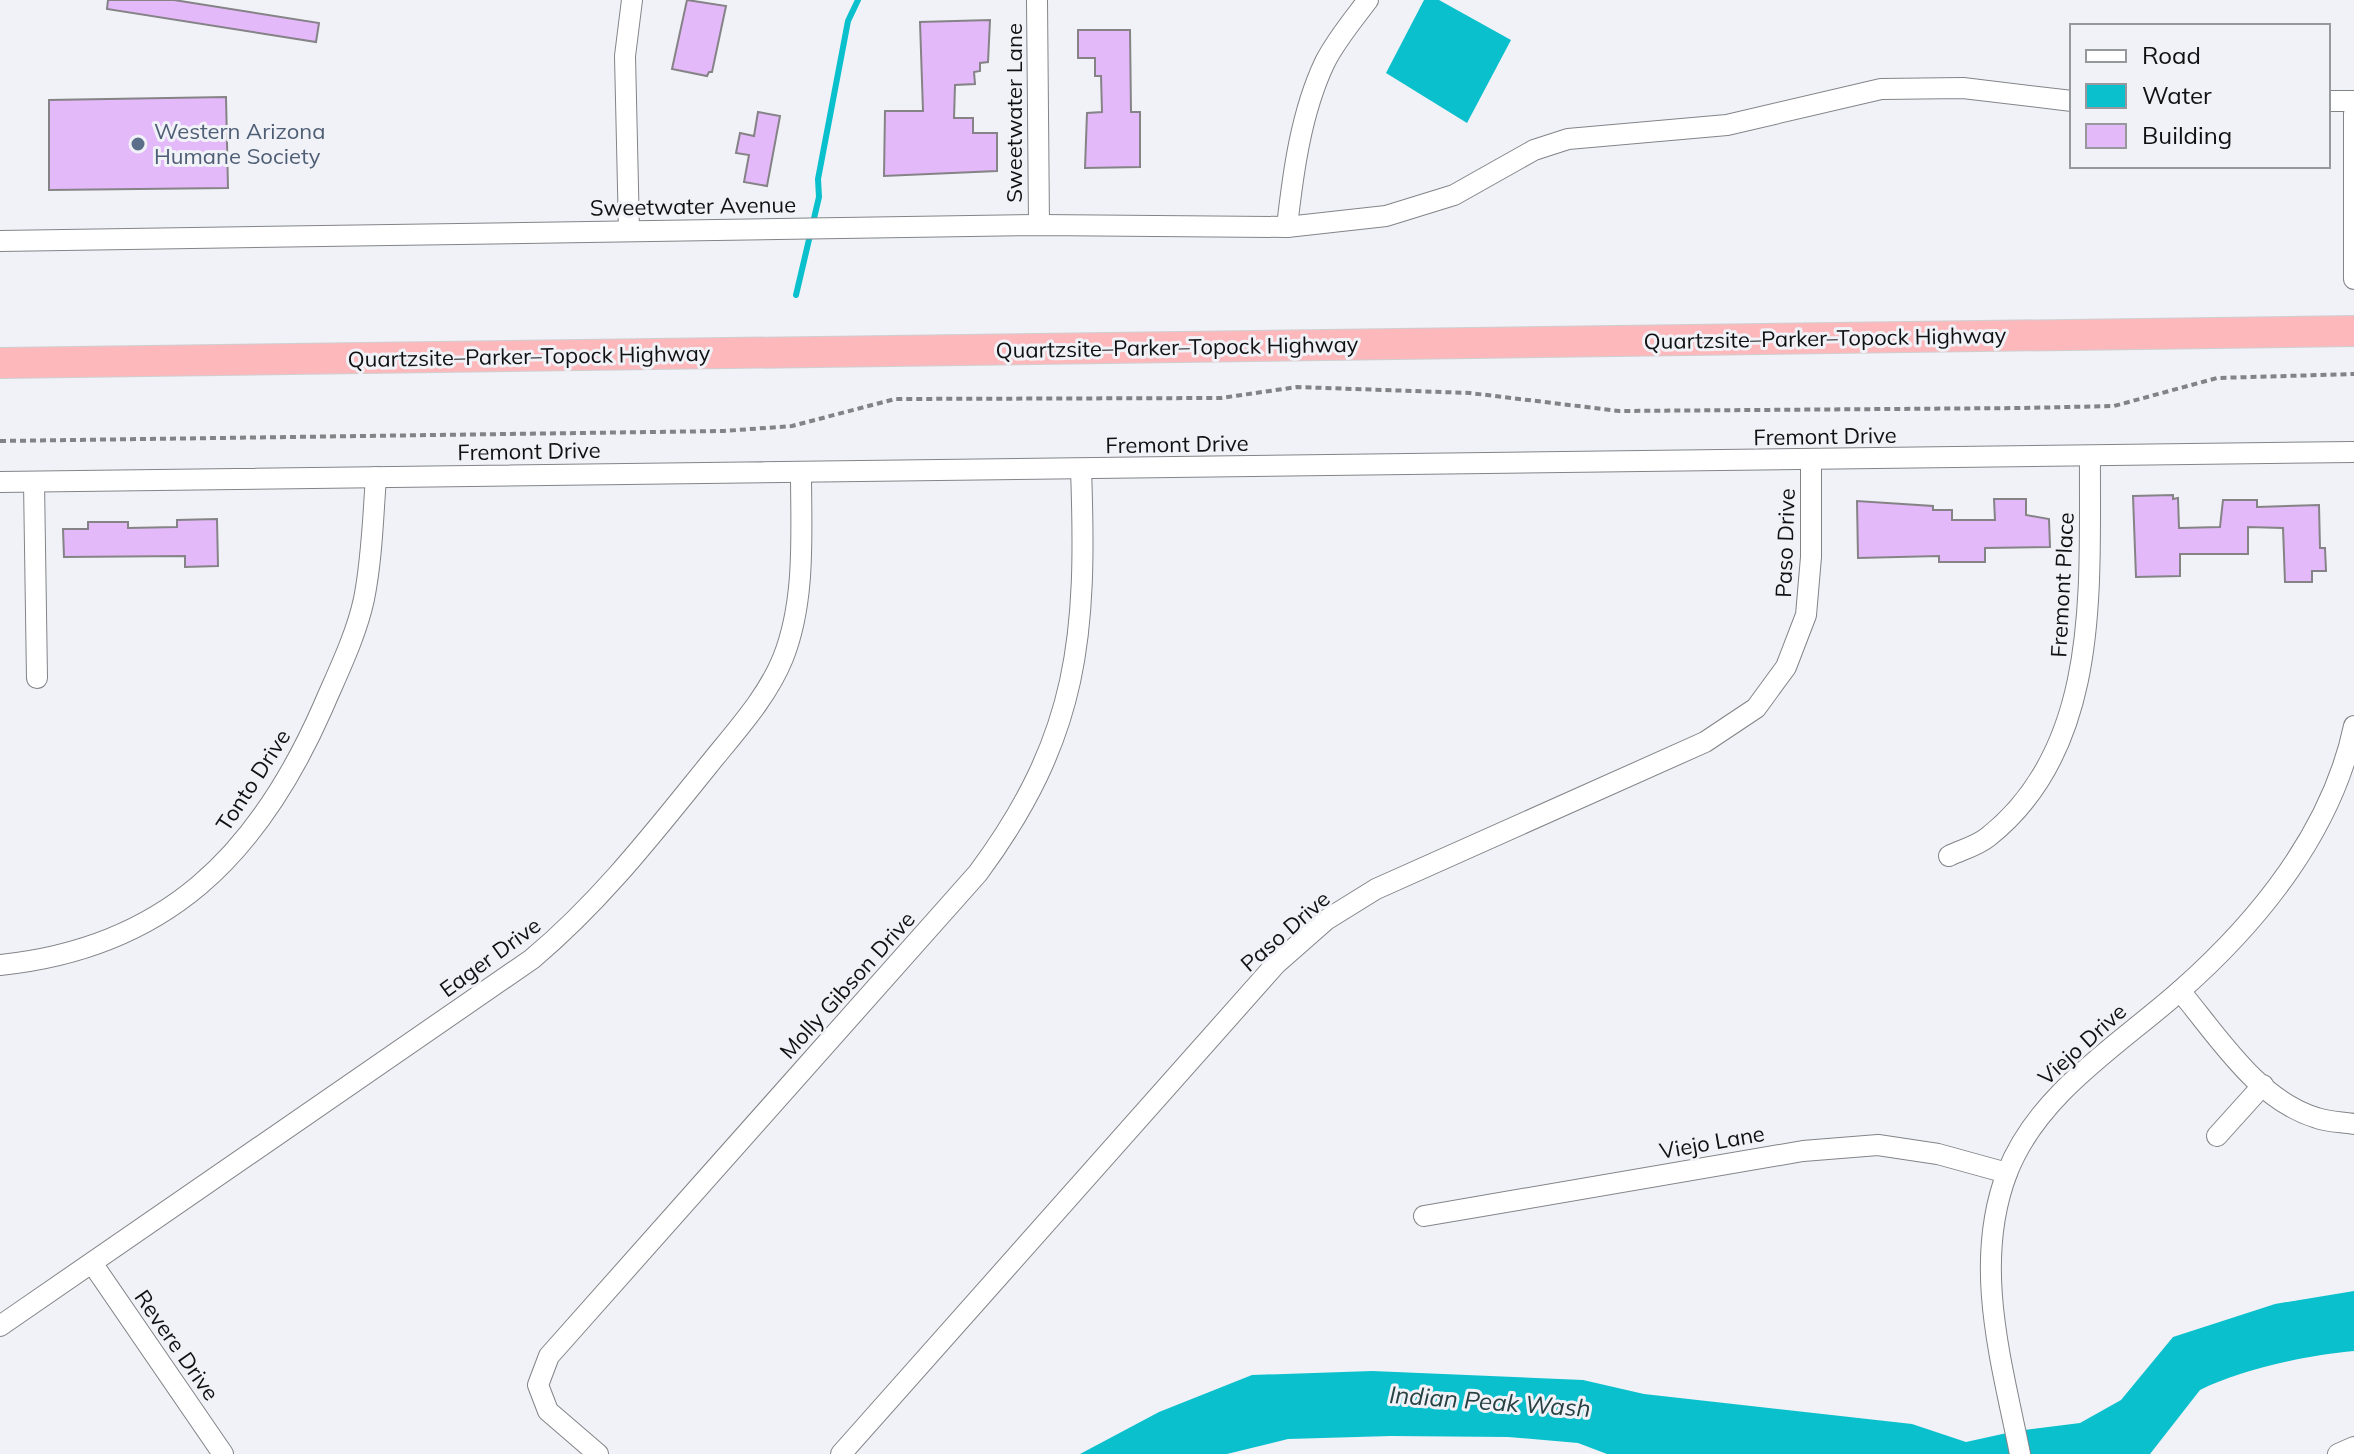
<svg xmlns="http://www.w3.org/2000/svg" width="2354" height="1454" viewBox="0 0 2354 1454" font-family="Mulish,sans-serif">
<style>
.water{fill:#0bc0cd}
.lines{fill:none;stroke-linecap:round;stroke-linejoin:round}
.stream{stroke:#0bc0cd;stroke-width:6}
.building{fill:#e3b9fa;stroke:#858386;stroke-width:2}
.minor-casing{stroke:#828488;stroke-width:22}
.highway-casing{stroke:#cfcfd0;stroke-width:32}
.path{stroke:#828386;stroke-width:4;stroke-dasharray:6 4;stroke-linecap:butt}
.minor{stroke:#fff;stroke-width:20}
.highway{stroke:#fdb8bc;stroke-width:30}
.service-dot{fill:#5c6f8a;stroke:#f1f2f7;stroke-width:3}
.labels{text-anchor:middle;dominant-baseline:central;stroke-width:6;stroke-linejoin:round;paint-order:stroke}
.street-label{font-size:22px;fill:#101112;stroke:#f1f2f7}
.service-label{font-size:22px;fill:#4e5e75;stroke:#f1f2f7;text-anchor:start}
.water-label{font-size:24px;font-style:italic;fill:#274042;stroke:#f1f2f7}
</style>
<rect width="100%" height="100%" fill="#f1f2f7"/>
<g class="water">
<path d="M1424 0H1439L1511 40 1467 123 1386 73Z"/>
<path d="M2354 1291V1351C2308 1355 2241 1369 2200 1390L2150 1454H1607L1578 1443 1508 1437 1391 1436 1288 1439 1227 1454H1080L1159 1412 1252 1375 1372 1371 1583 1380 1644 1394 1912 1424 1966 1442 2016 1431 2080 1423 2121 1400 2173 1337 2275 1304Z"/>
</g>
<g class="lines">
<path class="stream" d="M796 295 819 197 818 179 848 21 858 0"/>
</g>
<g class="building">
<path d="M108 0H174L319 23 316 42 107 9Z"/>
<path d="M687 0 726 6 712 72H709L707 76 672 69Z"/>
<path d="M990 20 988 62 980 63V71L974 72 975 84 955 85 954 118H973V133H997V171L884 176 885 111H923L920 22Z"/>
<path d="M1078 30H1130L1131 112H1140V167L1085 168 1087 113 1102 112 1101 76H1095V58H1078Z"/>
<path d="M226 97 228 188 49 190V100Z"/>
<path d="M758 112 780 116 767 186 744 182 749 155 736 153 740 133 754 136Z"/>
<path d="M2173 495V499L2178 498 2179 528 2220 527 2223 500H2257V507L2319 505 2320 548H2325L2326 571H2312V582H2285L2283 528 2248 527V554H2180V576L2136 577 2133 496Z"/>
<path d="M1994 499H2026V515L2049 519 2050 547 1985 548V562H1939V556L1858 558 1857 501 1933 506V510H1952V520H1995Z"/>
<path d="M217 519 218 566 185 567V556L64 557 63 529H88V522H128V528L177 527V520Z"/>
</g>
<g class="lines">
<g class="minor-casing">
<g id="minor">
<path d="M1037 0 1039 225"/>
<path d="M2328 101H2354"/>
<path d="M2354 113V279"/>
<path d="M1287 227C1293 173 1301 112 1325 62 1336 40 1353 20 1368 0"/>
<path d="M629 231 625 56 632 0"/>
<path d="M0 241 1039 225 1287 227 1386 216 1454 195 1534 150 1568 139 1727 125 1881 89 1963 88 2072 101"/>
<path d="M0 482 2354 452"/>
<path d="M34 482 37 678"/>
<path d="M1949 856C1961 850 1977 846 1988 837 2102 747 2089 586 2090 456"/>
<path d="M0 965C166 948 258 855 323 707 338 672 356 636 364 599 372 559 373 517 376 477"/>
<path d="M2180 991C2218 1036 2257 1100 2317 1118 2328 1122 2342 1122 2354 1124"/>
<path d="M2217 1136 2263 1085"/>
<path d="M1424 1216 1803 1151 1878 1145 1938 1154 2007 1173"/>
<path d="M92 1263 223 1454"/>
<path d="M0 1326 532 959C600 902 652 835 707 767 734 733 767 698 783 658 806 600 801 533 801 472"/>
<path d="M598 1454 548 1411 538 1385 549 1356 978 873C1080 735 1087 635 1081 469"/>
<path d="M841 1454 1276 964 1326 920 1376 889 1705 742 1756 708 1786 667 1806 615 1811 557V460"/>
<path d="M2020 1454C2002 1363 1972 1265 2007 1173 2038 1093 2119 1045 2181 990 2259 921 2332 831 2354 726"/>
<path d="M2338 1454 2354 1447"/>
</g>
</g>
<g class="highway-casing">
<path id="highway" d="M0 363 2354 331"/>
</g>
<path class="path" d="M0 441 724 431 792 426 895 399 1221 398 1297 387 1470 393 1619 411 2023 408 2114 406 2217 378 2354 374"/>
<use href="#minor" class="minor"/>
<use href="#highway" class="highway"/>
</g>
<circle class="service-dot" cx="138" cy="144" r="8"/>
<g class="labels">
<g class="street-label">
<text transform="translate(1014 113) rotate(-90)">Sweetwater Lane</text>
<text transform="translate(693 206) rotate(-1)">Sweetwater Avenue</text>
<text transform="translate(1825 338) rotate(-1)">Quartzsite–Parker–Topock Highway</text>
<text transform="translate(1177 347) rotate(-1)">Quartzsite–Parker–Topock Highway</text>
<text transform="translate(529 356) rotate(-1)">Quartzsite–Parker–Topock Highway</text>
<text transform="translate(1825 436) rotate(-1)">Fremont Drive</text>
<text transform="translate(1177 444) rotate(-1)">Fremont Drive</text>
<text transform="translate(529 451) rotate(-1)">Fremont Drive</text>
<text transform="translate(1785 543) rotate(-88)">Paso Drive</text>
<text transform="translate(2062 585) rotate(-87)">Fremont Place</text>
<text transform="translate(253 780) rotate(-57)">Tonto Drive</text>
<text transform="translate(1285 931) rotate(-41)">Paso Drive</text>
<text transform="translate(490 957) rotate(-36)">Eager Drive</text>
<text transform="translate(847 985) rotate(-48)">Molly Gibson Drive</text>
<text transform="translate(2082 1044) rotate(-42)">Viejo Drive</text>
<text transform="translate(1712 1142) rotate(-10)">Viejo Lane</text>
<text transform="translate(177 1345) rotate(55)">Revere Drive</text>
</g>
<g class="service-label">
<text x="154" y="131">Western Arizona<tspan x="154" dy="25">Humane Society</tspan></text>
</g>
<g class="water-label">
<text transform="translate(1490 1401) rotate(4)">Indian Peak Wash</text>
</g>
</g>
<rect x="2070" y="24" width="260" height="144" fill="#f1f2f7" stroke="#97989b" stroke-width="2"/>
<rect x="2086" y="50" width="40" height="12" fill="#ffffff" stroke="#97989b" stroke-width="2"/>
<text x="2142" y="64" font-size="24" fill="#101112">Road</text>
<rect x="2086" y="84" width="40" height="24" fill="#0bc0cd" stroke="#97989b" stroke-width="2"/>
<text x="2142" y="104" font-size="24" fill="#101112">Water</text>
<rect x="2086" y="124" width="40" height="24" fill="#e3b9fa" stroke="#97989b" stroke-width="2"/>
<text x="2142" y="144" font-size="24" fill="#101112">Building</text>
</svg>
